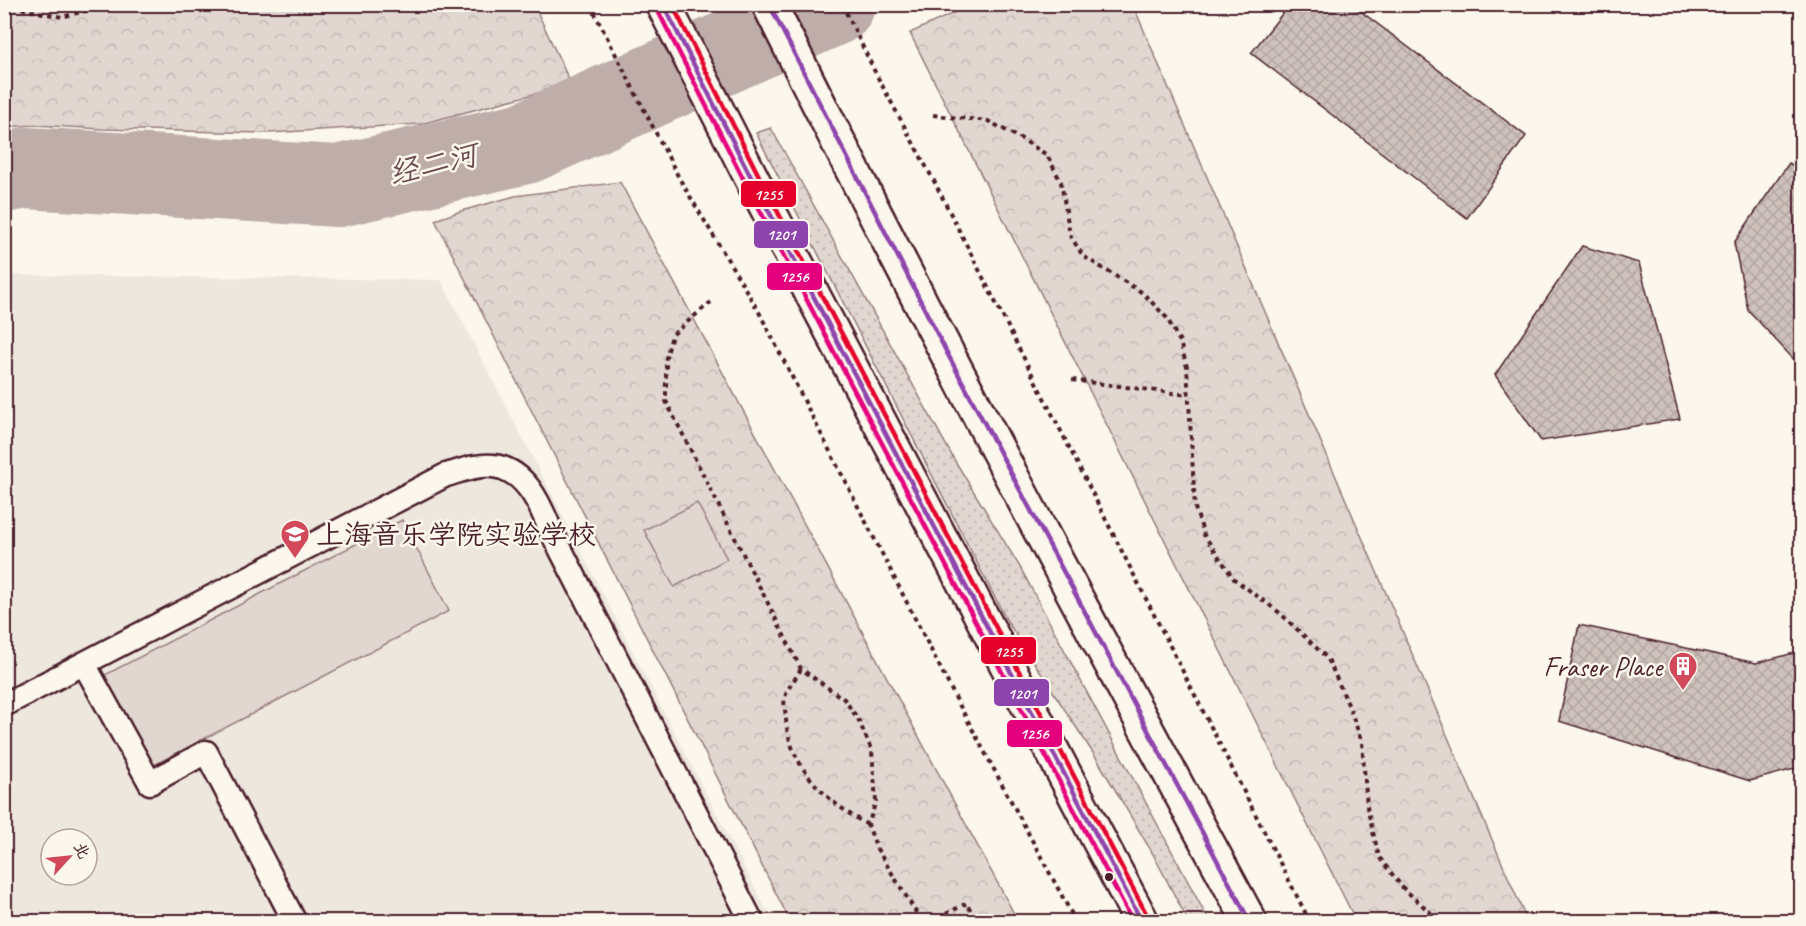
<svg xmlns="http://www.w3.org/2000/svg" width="1806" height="926" viewBox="0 0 1806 926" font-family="Caveat,'LXGW WenKai TC',sans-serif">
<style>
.built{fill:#eee7de;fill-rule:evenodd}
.grass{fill:url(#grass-dots);stroke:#967b7e;stroke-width:1.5}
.forest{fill:url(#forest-crowns);stroke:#967b7e;stroke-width:1.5}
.garden{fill:#e2d7d0;stroke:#967b7e;stroke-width:1.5}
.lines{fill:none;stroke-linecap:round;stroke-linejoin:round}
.river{stroke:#bfadaa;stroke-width:82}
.building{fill:url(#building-cross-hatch);stroke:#4a1f2b;stroke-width:1.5}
.lane-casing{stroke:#4a1f2b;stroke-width:27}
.secondary-casing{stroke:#4a1f2b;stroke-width:38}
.path{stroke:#4a1f2b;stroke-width:4;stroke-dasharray:4.5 4.5;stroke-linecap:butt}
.lane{stroke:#fbf7ec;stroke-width:22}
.secondary{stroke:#fbf7ec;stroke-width:33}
.bus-1-casing{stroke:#fbf7ec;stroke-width:9}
.bus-2-casing{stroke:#fbf7ec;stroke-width:9}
.bus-3-casing{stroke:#fbf7ec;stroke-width:9}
.bus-1{stroke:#8e44ad;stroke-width:4.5}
.bus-2{stroke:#e5007d;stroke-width:4.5}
.bus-3{stroke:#e4002b;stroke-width:4.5}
.bus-dot{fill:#4a1f2b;stroke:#fbf7ec;stroke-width:2}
.labels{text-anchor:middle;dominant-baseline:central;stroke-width:5;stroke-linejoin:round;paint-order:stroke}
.poi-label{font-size:28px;fill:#4a1f2b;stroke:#fbf7ec;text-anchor:start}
.water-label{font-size:30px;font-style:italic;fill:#6d4a51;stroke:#fbf7ec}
.line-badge{stroke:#fbf7ec;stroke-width:2}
.badge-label{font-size:16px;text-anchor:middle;font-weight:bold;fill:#fff}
</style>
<defs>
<pattern id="grass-dots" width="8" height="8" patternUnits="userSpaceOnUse" patternTransform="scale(1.5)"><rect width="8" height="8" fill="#e2d7d0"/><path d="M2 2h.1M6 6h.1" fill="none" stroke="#c3b8b3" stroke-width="1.8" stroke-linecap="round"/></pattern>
<pattern id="forest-crowns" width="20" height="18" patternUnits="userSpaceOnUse" patternTransform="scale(1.5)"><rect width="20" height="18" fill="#e2d7d0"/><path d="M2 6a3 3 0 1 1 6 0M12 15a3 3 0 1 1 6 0" fill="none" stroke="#c3b8b3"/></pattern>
<pattern id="building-cross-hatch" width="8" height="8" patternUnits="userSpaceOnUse" patternTransform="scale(1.5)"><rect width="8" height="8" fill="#cfc2bc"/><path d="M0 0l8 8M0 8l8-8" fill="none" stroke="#b3a6a2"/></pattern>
</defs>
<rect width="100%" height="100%" fill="#fbf7ec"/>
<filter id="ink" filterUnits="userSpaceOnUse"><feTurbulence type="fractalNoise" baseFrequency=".0167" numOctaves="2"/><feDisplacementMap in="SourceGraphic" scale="12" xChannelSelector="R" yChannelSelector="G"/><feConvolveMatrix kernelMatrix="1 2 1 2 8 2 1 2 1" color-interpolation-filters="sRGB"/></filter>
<g filter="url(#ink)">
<path class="built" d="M5 275 441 280 772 921 5 922ZM51 839H87V875H51Z"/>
<path class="grass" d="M771 128 955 461 1020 567 1209 921H1188L1153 854 1097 759 1007 621 756 133Z"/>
<g class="forest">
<path d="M4 5H534L571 84 421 124 268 133 102 129 36 125 5 127Z"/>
<path d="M971 5H1133L1527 921H1356L910 33Z"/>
<path d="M620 182 1018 921H790L435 220 461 211 515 196Z"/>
</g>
<g class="garden">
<path d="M697 503 727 559 674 587 644 530Z"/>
<path d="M402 520 449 611 152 766 105 675Z"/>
</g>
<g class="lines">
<path class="river" d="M4 172 26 168 338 186 525 143 834 4"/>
</g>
<g class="building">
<path d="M1290 4H1351L1526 136 1467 218 1251 53Z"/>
<path d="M1787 4H1802V17Z"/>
<path d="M1789 163 1802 171V364L1799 365 1748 310 1734 243Z"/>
<path d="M1582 246 1639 263 1680 419 1541 441 1495 375Z"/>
<path d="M1579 625 1756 663 1802 651V767L1750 781 1559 721Z"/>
</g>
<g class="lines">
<g class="lane-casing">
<g id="lane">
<path d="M84 664 150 783 206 752 295 922"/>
<path d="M4 705 446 475C461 471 477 464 493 466 525 469 540 504 550 529L752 922"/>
</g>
</g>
<g class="secondary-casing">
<g id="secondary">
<path d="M663 4 753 181 1142 922"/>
<path d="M769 4C923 314 1086 618 1250 922"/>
</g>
</g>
<g class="path">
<path d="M590 4 679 178 759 312 954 695 1076 922"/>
<path d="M842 4 877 76 934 181 1310 922"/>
<path d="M4 5 62 17 104 6 176 8 183 4"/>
<path d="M933 115 988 121 1020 138 1047 155 1061 182 1070 235 1083 256 1143 293 1167 318 1180 342 1187 367 1195 508 1204 535 1234 579 1280 613 1328 659 1350 709 1362 742 1367 807 1379 857 1402 887 1441 922"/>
<path d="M711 302 672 335 666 358V401L801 669 844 699 858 719 872 751 876 801 868 825 877 849 922 922"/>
<path d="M1072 380 1188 395"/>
<path d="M801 669C796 678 788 687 785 697 783 703 786 713 786 720 790 768 828 803 868 825"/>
<path d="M930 922 967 903 976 922"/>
</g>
<use href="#lane" class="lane"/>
<use href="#secondary" class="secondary"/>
<g class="bus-1-casing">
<g id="bus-1">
<path d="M663 4 753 181 1142 922"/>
<path d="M769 4 946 351 1250 922"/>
</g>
</g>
<g class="bus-2-casing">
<path id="bus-2" d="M656 7 746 184 1133 922"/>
</g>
<g class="bus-3-casing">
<path id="bus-3" d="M672 4 760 178 1149 919"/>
</g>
<use href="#bus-1" class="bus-1"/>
<use href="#bus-2" class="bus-2"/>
<use href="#bus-3" class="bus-3"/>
</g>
</g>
<defs>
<g id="school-pin" transform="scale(1.5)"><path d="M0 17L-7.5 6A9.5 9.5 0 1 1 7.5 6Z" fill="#d1495b" stroke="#fbf7ec"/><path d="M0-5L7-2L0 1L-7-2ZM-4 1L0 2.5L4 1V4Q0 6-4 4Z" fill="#fff"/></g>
<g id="building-pin" transform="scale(1.5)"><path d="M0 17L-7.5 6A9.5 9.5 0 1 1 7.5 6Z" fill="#d1495b" stroke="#fbf7ec"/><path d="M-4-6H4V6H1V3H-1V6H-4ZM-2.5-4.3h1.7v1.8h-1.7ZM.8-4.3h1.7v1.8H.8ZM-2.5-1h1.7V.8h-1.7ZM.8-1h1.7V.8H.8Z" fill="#fff"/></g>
</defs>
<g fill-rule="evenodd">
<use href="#school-pin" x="295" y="534"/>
<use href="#building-pin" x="1683" y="666"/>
</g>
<circle class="bus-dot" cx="1109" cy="877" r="5"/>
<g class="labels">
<g class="poi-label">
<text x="316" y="534">上海音乐学院实验学校</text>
<text x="1662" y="666" text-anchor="end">Fraser Place</text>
</g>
<g class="water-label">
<text transform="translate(433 164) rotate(-13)">经二河</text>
</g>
</g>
<g class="line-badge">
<rect x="740" y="180" width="57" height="28" rx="6" fill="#e4002b"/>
<rect x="753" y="220" width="56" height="29" rx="6" fill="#8e44ad"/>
<rect x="766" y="262" width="57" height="29" rx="6" fill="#e5007d"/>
<rect x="980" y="636" width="57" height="29" rx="6" fill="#e4002b"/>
<rect x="993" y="678" width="57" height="29" rx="6" fill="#8e44ad"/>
<rect x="1006" y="719" width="57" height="29" rx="6" fill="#e5007d"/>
</g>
<g class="badge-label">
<text x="768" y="200">1255</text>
<text x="781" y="240">1201</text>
<text x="794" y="282">1256</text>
<text x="1008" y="657">1255</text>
<text x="1022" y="699">1201</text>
<text x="1034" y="739">1256</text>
</g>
<rect width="1806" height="926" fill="none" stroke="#fbf7ec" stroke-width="24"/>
<rect x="12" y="12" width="1782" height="902" fill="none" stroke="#4a1f2b" stroke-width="2" filter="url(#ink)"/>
<g transform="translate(69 857) rotate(63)"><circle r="28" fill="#fbf7ec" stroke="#b4a19f" stroke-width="1.5"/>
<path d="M0-4.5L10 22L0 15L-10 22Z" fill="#d1495b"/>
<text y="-9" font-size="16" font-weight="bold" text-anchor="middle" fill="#4a1f2b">北</text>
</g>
</svg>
